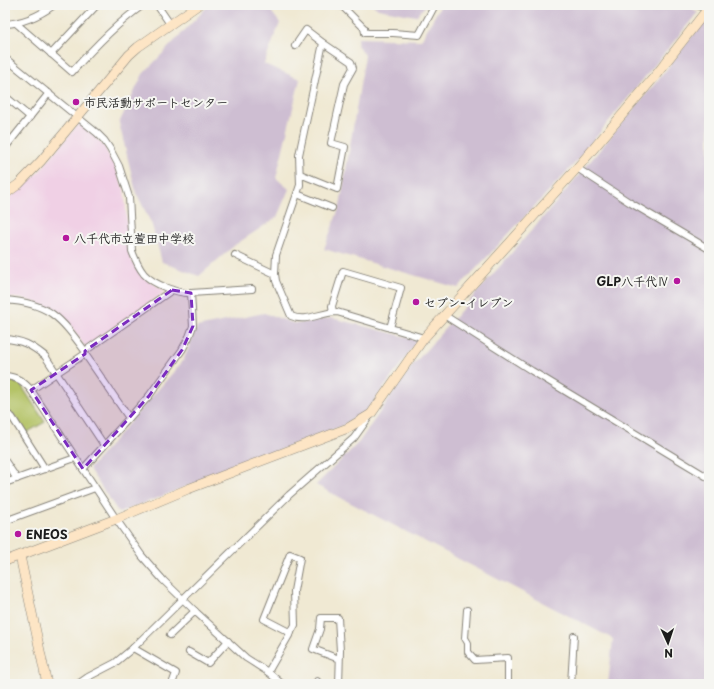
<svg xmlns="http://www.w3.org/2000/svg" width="714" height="689" viewBox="0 0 714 689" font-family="'Playpen Sans','Klee One',sans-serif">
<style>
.built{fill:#f0d0e5}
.industrial{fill:#cebed2}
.green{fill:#b4c366;stroke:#687041}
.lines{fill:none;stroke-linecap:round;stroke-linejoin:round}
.street-casing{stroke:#868278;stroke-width:8}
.secondary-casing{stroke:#868278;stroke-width:10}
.street{stroke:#fff;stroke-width:6}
.secondary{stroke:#fde5c5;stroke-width:9}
.marked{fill:#7b2cbf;fill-opacity:0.2;stroke:#7b2cbf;stroke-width:3;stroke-dasharray:8 5;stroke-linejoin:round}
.poi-dot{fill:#b5179e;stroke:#f6f6f2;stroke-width:1.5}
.labels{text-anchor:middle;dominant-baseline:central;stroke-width:4;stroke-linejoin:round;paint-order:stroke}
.poi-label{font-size:12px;font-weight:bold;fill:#1c1c1c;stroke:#f6f6f2;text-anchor:start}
</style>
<rect width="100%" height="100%" fill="#f6f6f2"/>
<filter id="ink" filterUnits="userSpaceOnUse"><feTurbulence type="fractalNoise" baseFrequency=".025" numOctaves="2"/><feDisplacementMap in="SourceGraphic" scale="8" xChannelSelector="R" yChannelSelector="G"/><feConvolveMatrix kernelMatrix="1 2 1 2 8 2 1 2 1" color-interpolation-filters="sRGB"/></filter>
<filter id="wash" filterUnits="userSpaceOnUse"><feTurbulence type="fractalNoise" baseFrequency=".012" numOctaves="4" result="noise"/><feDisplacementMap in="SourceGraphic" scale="16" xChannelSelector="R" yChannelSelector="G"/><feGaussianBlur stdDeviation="0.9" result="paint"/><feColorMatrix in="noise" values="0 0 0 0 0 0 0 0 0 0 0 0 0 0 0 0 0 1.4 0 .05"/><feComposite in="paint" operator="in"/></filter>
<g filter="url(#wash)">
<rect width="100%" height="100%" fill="#f0e9d3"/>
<path class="built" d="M78 124H82L104 146 115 167 124 189 125 198 129 253 132 261 142 276 163 290V293L87 347H85L69 323 56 312 40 304 25 299 5 297V200L14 194 39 172Z"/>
<g class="industrial">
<path d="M209 5H266L280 23 264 64 300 79 276 178 289 189 277 217 235 245 199 276 162 262 152 225 136 192 119 123 143 74Z"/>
<path d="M373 5H426L416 16 378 9Z"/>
<path d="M441 5H686L698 12 574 164 458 288 324 249 340 206 365 55 357 45 358 38 421 40Z"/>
<path d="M709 14V684H608L613 639 316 485 359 442 412 366 553 206 663 74Z"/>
<path d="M264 313 296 324 332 318 418 340 368 410 342 426 119 513 89 469 183 361 197 327Z"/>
</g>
<path class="green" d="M5 380H9L21 385 45 422 26 433C21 425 15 413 5 410Z"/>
</g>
<g filter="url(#ink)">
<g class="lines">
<g class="street-casing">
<g id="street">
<path d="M157 5 170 24"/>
<path d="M341 5 364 28 365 33H393L419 35 435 5"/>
<path d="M698 5 707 10"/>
<path d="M5 24C23 23 39 16 54 5"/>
<path d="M17 24 72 72C94 47 116 24 143 5"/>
<path d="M51 54 97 5"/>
<path d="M5 58 97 133 104 140 110 149 119 166 129 197 132 251C135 259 139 268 144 274 153 284 178 294 191 293L193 326 189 337 182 350 149 396 83 469"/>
<path d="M5 96 30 117"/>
<path d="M5 148 49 93"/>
<path d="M577 168 629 202 709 249"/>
<path d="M300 174 337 189 345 147 331 143 344 84 353 68 351 62 323 43"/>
<path d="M297 194 332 208"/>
<path d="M235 255 275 274 276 281 291 316C306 323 321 312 337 312L424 338"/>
<path d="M275 274 276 255 300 185 299 155 323 43 306 30 295 46"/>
<path d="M191 293 252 289"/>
<path d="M5 300C49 303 60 317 85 351V354L129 418"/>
<path d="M333 312 332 306 343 271 401 288 390 328"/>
<path d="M444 315 532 371 709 478"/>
<path d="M5 339C22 340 31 345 45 356L104 445"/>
<path d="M85 351 172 290"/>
<path d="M5 376C17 377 23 381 31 390L116 519 142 556 163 580 197 613 246 658 268 672 282 684"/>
<path d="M31 390 85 354"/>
<path d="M5 413 12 417 45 469"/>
<path d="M5 461 17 479"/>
<path d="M5 483 75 458"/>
<path d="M5 521 95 488"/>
<path d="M467 610 465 638 468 643V652L475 660 508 658V684"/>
<path d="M170 635 195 611"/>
<path d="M133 648 176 673 172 684"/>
<path d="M189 652 208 663 228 641"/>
<path d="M268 672 295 625 294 591 300 558 290 554 264 619 291 633"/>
<path d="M78 684 88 677 115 663 133 648 289 495 354 438 369 417"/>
<path d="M316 684 317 681"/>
<path d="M339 684 340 651 338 618H321L320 629 313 649 339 659"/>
<path d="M571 684 574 636"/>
</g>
</g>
<g class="secondary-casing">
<g id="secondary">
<path d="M5 194 19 184 41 161 129 55 138 47 198 5"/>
<path d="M20 556 47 684"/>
<path d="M5 561 116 519 188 489 348 428 371 414 424 338 577 168 656 75 709 7"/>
</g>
</g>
<use href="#street" class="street"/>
<use href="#secondary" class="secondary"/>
</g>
</g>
<path class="marked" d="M172 290 191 293 193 326 182 350 149 396 83 469 31 390 85 354V351Z"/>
<g class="poi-dot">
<circle cx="76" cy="102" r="4"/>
<circle cx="66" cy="238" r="4"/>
<circle cx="677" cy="281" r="4"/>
<circle cx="416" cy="302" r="4"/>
<circle cx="18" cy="534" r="4"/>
</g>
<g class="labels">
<g class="poi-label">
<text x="84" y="102">市民活動サポートセンター</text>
<text x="74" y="238">八千代市立萱田中学校</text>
<text x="669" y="281" text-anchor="end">GLP八千代Ⅳ</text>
<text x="424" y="302">セブン-イレブン</text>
<text x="26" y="534">ENEOS</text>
</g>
</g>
<rect width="714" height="689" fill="none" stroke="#f6f6f2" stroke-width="20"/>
<g transform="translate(668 643) rotate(177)" stroke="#f6f6f2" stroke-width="3" paint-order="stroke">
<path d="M0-3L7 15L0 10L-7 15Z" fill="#1c1c1c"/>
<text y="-6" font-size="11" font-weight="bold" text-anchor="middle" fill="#1c1c1c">N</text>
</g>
</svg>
